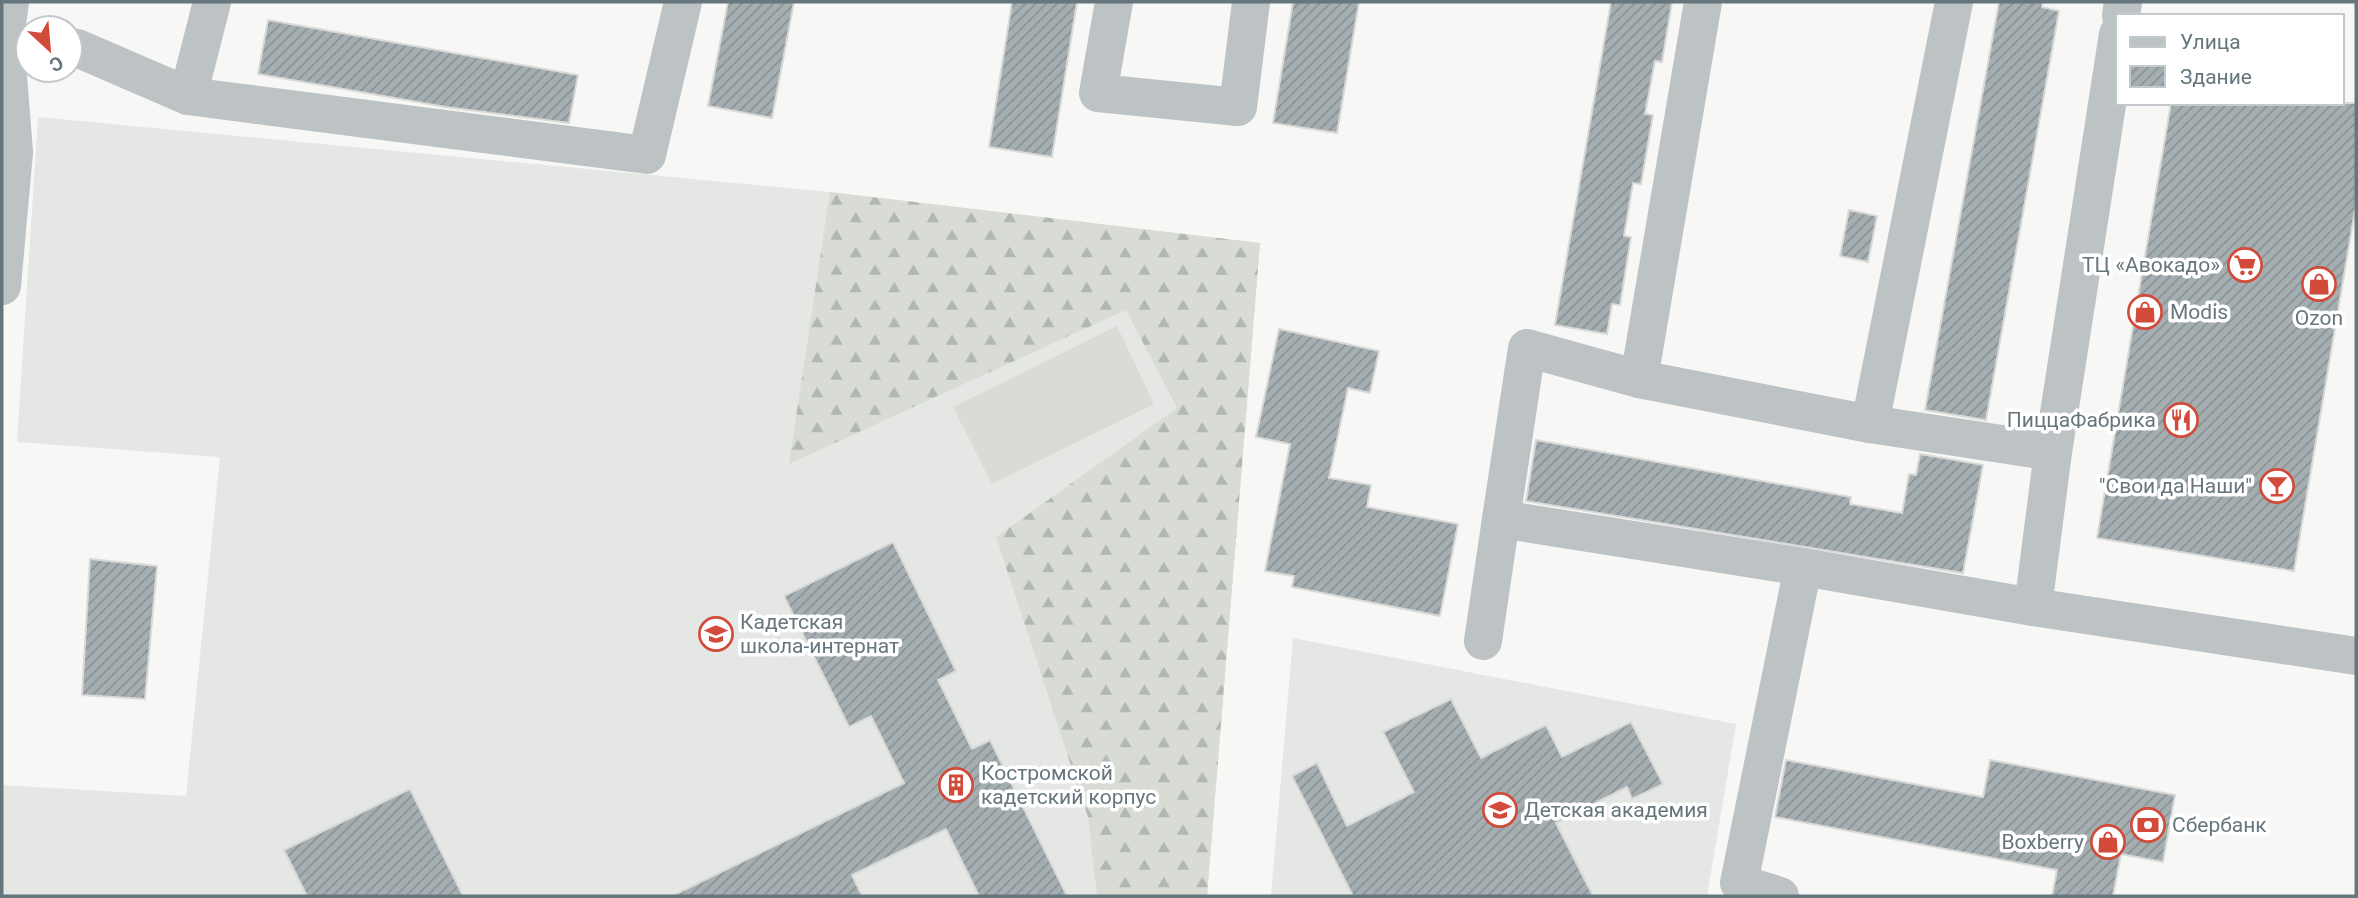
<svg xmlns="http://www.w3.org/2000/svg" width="2358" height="898" viewBox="0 0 2358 898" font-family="Roboto,sans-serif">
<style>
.built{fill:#e5e7e5}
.grass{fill:#d8dcd5}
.forest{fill:url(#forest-firs)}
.building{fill:url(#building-hatch);stroke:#d9d9d7;stroke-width:2}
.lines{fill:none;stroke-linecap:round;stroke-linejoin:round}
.minor{stroke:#bdc2c4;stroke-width:38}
.labels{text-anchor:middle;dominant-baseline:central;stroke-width:7;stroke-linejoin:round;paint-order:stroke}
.poi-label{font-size:21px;fill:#66767d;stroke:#fff;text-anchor:start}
</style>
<defs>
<pattern id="forest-firs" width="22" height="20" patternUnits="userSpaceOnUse" patternTransform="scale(1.75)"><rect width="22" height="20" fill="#d8dcd5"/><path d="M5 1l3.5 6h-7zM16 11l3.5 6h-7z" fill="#b3b7b2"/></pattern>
<pattern id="building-hatch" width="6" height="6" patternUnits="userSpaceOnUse" patternTransform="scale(1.75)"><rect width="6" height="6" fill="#a5aeb1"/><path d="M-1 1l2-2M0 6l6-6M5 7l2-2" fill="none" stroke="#8a9295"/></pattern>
</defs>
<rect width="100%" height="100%" fill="#f7f7f5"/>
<g class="built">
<path d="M38 117 830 192 1260 243 1207 896H2V785L186 796 220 457 17 442Z"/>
<path d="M1293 638 1736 724 1707 896H1271Z"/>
</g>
<path class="grass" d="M1117 326 1154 404 992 484 953 407Z"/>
<path class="forest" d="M830 192 1260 243 1207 896H1097L1088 817 996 537 1177 408 1126 310 789 464Z"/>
<g class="building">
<path d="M728 2H794L772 118 708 106Z"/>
<path d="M1012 2H1077L1052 157 989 147Z"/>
<path d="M1293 2H1359L1337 133 1273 123Z"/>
<path d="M1611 2H1672L1662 62 1655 61 1645 114 1653 115 1641 184 1633 183 1624 236 1631 237 1620 305 1612 304 1607 334 1555 325Z"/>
<path d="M1999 2H2043L2042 7 2059 11 1986 420 1925 410Z"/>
<path d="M268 20 578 75 569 123 446 107 258 74Z"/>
<path d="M2171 103H2356V204L2294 571 2097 538Z"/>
<path d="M1849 210 1877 216 1868 262 1840 256Z"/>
<path d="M1279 329 1379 351 1370 393 1348 388 1329 478 1371 485 1367 507 1458 524 1440 616 1292 587 1294 576 1265 571 1290 444 1256 437Z"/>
<path d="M1536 440 1851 497 1850 504 1902 513 1909 474 1916 475 1920 454 1983 465 1963 573 1526 501Z"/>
<path d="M893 542 956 671 938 680 972 749 990 740 1067 896H979L946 829 852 875 862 896H672L904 783 871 716 849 727 784 596Z"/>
<path d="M90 559 157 566 145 699 82 695Z"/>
<path d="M1451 699 1481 758 1546 725 1562 757 1631 722 1663 784 1632 799 1627 787 1556 823 1593 896H1353L1292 776 1317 763 1347 826 1414 792 1383 732Z"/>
<path d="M1786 760 1983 797 1990 760 2175 795 2163 862 2121 854 2113 896H2052L2057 870 1775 817Z"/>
<path d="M410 789 463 896H307L284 850Z"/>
</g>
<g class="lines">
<g class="minor">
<path d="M212 2 188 96 647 155 683 2"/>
<path d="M1114 2 1098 93 1238 107 1251 2"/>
<path d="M1954 2 1870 424 2053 452"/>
<path d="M2121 16 2123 2"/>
<path d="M70 47 77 48 188 96"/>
<path d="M2 286 14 152 5 39 10 2"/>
<path d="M1639 379 1870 424"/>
<path d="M1501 519 1527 348 1639 379 1703 2"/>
<path d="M2033 607 2053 452 2118 34"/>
<path d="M1483 641 1501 519 1803 567 2033 607 2356 656"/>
<path d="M1780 896 1739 883 1803 567"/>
</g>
</g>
<defs>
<g id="supermarket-ring" transform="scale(1.75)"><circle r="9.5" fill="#fff" stroke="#d24a3a" stroke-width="1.5"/><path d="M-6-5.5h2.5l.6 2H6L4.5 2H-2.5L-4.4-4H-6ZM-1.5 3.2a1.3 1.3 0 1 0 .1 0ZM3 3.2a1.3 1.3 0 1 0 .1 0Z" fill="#d24a3a"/></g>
<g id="shop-ring" transform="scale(1.75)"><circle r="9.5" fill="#fff" stroke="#d24a3a" stroke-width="1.5"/><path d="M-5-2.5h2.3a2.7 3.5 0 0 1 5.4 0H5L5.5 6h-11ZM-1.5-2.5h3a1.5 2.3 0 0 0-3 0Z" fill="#d24a3a"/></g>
<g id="restaurant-ring" transform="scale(1.75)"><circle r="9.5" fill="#fff" stroke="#d24a3a" stroke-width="1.5"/><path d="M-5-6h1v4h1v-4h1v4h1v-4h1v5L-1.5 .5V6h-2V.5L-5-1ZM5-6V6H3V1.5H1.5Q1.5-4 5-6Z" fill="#d24a3a"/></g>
<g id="bar-ring" transform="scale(1.75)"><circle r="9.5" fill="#fff" stroke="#d24a3a" stroke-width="1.5"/><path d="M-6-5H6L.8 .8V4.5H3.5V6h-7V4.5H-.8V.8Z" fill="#d24a3a"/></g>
<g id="school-ring" transform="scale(1.75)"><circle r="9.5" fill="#fff" stroke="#d24a3a" stroke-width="1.5"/><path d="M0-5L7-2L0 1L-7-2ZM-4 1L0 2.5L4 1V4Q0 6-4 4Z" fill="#d24a3a"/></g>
<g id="building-ring" transform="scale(1.75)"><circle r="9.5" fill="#fff" stroke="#d24a3a" stroke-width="1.5"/><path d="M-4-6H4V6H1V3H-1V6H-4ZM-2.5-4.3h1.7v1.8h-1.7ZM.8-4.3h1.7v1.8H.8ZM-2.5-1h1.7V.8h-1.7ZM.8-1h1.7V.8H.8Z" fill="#d24a3a"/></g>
<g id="bank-ring" transform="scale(1.75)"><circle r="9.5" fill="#fff" stroke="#d24a3a" stroke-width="1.5"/><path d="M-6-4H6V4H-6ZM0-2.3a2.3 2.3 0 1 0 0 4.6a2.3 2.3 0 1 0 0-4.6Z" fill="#d24a3a"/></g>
</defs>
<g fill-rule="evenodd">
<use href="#supermarket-ring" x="2245" y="265"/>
<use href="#shop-ring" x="2319" y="284"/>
<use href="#shop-ring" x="2145" y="312"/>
<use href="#restaurant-ring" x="2181" y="420"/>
<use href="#bar-ring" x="2277" y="486"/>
<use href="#school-ring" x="716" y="634"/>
<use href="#building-ring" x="956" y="785"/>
<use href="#school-ring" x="1500" y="810"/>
<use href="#bank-ring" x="2148" y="825"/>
<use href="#shop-ring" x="2108" y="842"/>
</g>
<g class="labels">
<g class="poi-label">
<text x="2220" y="265" text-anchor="end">ТЦ «Авокадо»</text>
<text x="2170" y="312">Modis</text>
<text x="2319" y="318" text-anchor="middle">Ozon</text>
<text x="2156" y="420" text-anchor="end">ПиццаФабрика</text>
<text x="2252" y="486" text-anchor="end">"Свои да Наши"</text>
<text x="740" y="622">Кадетская<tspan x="740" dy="24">школа-интернат</tspan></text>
<text x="981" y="773">Костромской<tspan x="981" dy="24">кадетский корпус</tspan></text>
<text x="1524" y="810">Детская академия</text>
<text x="2172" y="825">Сбербанк</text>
<text x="2084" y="842" text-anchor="end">Boxberry</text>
</g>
</g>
<rect width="2358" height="898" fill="none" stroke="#66767d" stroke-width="7"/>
<rect x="2116" y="14" width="228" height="91" fill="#ffffff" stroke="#c2c8cb" stroke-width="2"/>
<rect x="2130" y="37" width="35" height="10" fill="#bdc2c4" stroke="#c2c8cb" stroke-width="2"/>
<text x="2180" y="49" font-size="21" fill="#66767d">Улица</text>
<rect x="2130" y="66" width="35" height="21" fill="url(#building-hatch)" stroke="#c2c8cb" stroke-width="2"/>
<text x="2180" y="84" font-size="21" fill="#66767d">Здание</text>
<g transform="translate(49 49) rotate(154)"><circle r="33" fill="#ffffff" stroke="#c2c8cb" stroke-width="2"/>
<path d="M0-5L12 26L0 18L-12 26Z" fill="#d24a3a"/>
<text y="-10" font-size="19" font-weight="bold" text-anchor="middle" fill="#66767d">С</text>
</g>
</svg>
